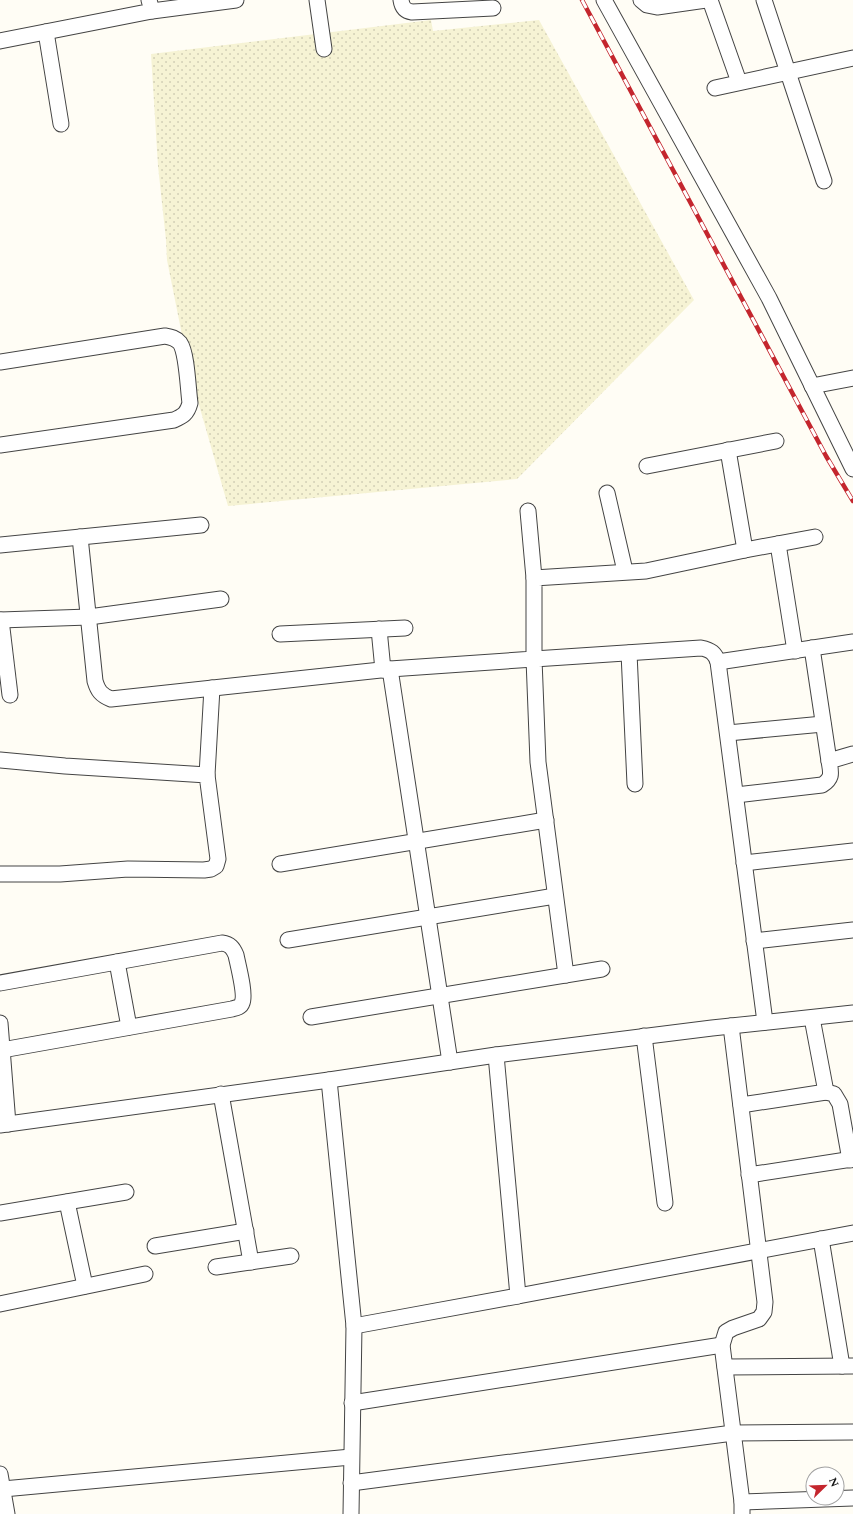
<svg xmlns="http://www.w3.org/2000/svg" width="853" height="1514" viewBox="0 0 853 1514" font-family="Spectral,serif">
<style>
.farmland{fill:url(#farmland-dots)}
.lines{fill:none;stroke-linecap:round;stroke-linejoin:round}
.street-casing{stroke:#444;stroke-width:17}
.street{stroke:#fff;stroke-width:15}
.rail-casing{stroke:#c4262e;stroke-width:4.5}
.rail{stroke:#fff;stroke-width:3;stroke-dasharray:9;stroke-linecap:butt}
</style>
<defs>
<pattern id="farmland-dots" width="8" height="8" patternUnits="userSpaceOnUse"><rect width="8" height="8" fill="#f6f3d4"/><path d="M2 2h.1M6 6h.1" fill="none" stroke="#d2cfb5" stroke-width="1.8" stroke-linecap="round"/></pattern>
</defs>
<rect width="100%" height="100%" fill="#fffdf5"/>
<path class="farmland" d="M431 20 433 31 539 20 694 300 517 479 228 506 189 370 167 260 166 240 158 166 151 54Z"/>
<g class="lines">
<g class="street-casing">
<g id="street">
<path d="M317 0 324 49"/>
<path d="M401 0C402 7 405 11 412 12L493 8"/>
<path d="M604 0 769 298 853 469"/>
<path d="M641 0 647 5 657 7 706 0"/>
<path d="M710 0 739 82"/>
<path d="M764 0 824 181"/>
<path d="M152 11 236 0"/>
<path d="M46 32 61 124"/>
<path d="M0 41 152 11 149 0"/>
<path d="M715 88 853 58"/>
<path d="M0 362 165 336C171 337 176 338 180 343 187 353 188 389 190 403 187 414 183 416 174 420L0 445"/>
<path d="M812 386 853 378"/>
<path d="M647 466 776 441"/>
<path d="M607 493 625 571"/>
<path d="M528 511 534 578"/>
<path d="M80 537 95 681C98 691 101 695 111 699L390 669 450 1062"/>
<path d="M778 544 795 651"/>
<path d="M0 545 201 525"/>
<path d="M745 550 815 537"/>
<path d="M0 620 89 617 221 599"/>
<path d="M1 620 10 695"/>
<path d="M379 629 383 670"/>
<path d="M280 634 405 628"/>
<path d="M812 648 829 761"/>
<path d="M629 653 635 784"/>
<path d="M718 662 853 642"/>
<path d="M390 669 534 659V578L646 571 745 550 728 450"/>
<path d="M728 733 823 724"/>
<path d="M0 760 65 766 207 775 218 859 216 866 211 869 204 870 128 869 60 874H0"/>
<path d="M207 775 212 688"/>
<path d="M736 795 822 785C833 778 831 773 829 761L853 754"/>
<path d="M744 863 853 851"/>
<path d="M280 864 546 820"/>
<path d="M288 940 555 896"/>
<path d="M754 941 853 930"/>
<path d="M117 962 129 1027"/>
<path d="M566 975 538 762 534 659 701 648C711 650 715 653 718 662L765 1022"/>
<path d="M0 983 222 943C230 944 233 948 236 955 238 965 246 995 242 1003 241 1007 236 1008 232 1009L2 1050"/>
<path d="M311 1017 602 969"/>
<path d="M0 1023 8 1124"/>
<path d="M731 1026 765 1302 764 1312 759 1319 733 1328 726 1332 722 1345 742 1502V1514"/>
<path d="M644 1036 665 1203"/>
<path d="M329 1080 354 1326 351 1514"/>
<path d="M826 1092 834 1094 840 1104 850 1160"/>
<path d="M221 1094 251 1262"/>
<path d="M741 1105 826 1092 812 1018"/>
<path d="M0 1125 329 1080 496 1055 712 1028 853 1013"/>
<path d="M749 1175 853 1159"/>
<path d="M67 1202 85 1286"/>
<path d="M0 1213 126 1192"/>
<path d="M821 1239 842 1366"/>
<path d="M155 1246 246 1231"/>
<path d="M216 1267 291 1256"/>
<path d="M518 1296 853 1233"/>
<path d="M0 1304 145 1274"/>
<path d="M354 1326 518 1296 496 1055"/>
<path d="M725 1367 853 1366"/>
<path d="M352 1403 722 1345"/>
<path d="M0 1474 7 1514"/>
<path d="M351 1483 733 1433 853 1432"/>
<path d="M3 1489 351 1457"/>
<path d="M742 1502 853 1498"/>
</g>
</g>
<use href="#street" class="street"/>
<g class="rail-casing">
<path id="rail" d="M582 0 826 456 853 501"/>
</g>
<use href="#rail" class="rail"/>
</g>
<g transform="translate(825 1486) rotate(67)"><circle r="19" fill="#ffffff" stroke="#a0a0a0"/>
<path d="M0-3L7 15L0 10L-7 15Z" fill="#c4262e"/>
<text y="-6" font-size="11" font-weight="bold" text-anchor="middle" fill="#111111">N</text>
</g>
</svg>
